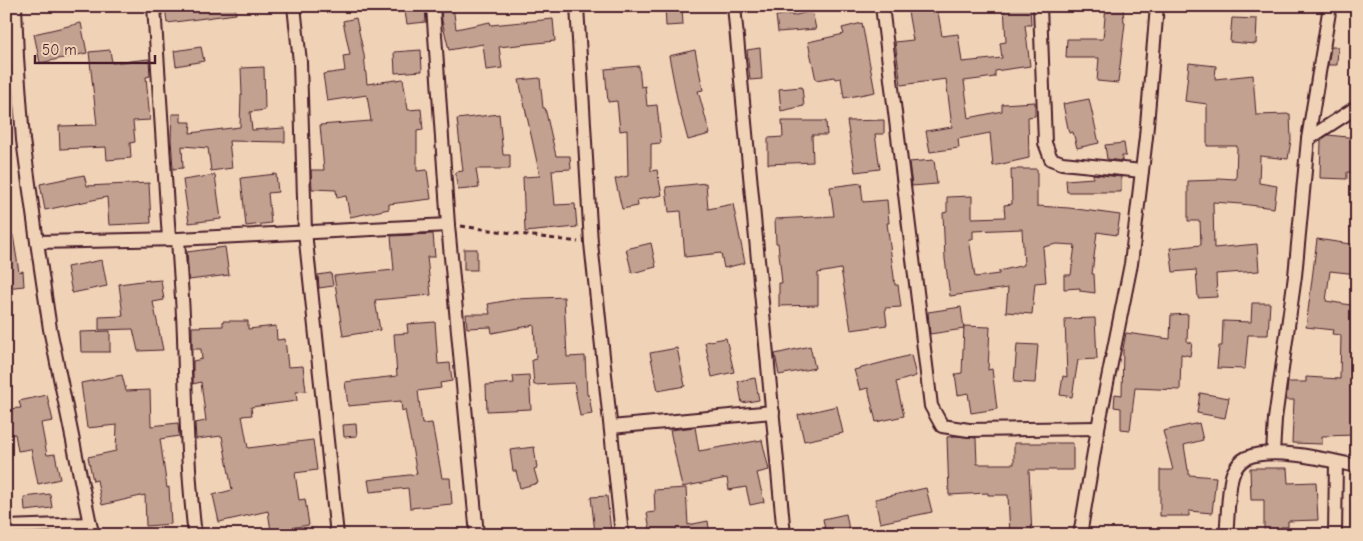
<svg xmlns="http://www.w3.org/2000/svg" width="1363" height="541" viewBox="0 0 1363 541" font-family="'Comic Neue',sans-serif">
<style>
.building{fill:#c2a190;stroke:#4a1f2b;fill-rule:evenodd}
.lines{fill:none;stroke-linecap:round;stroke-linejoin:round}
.minor-casing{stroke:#4a1f2b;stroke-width:16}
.path{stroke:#4a1f2b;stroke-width:3;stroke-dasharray:5 4;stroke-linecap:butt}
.minor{stroke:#f0d3b7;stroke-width:12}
</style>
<rect width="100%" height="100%" fill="#f0d3b7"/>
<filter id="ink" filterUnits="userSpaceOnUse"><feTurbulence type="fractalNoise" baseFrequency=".02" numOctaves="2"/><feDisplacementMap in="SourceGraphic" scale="10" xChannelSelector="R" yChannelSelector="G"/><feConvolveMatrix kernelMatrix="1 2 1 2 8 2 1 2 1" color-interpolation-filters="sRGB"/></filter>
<g filter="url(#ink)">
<g class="building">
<path d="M165 6H235L236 14 167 23Z"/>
<path d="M404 6H425L426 22 407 24Z"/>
<path d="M441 6H453L456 29 490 22 491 25 553 19 555 41 499 47 502 68 486 70 483 44 449 50 442 21Z"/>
<path d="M665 6H682L683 25 666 26Z"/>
<path d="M907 6H937L942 36 958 34 962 62 1002 58 1000 43 1006 42 1004 6H1030L1031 25H1025L1030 66 995 71V77L964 81 969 118 1002 111V104L1035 102V116L1028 117 1029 158 993 166 990 133 958 139 959 148 930 152 926 131 952 127 946 79 901 85 895 42 913 40Z"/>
<path d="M1106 6H1123L1124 23H1125L1118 83 1097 81 1099 58H1066L1067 39H1103Z"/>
<path d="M812 11 816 29 778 32 776 16 791 14 792 16Z"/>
<path d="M356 18 364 55 367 84 403 79 408 110 421 109 423 130 417 131V171L427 170 431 199 389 204V209L350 217 346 196 337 198 336 190 312 189 311 170H324L320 125 371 121 367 95 327 101 323 74 345 71 343 56 350 55 343 21Z"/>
<path d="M1232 18 1257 19 1256 44 1230 42Z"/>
<path d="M81 23 87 53 40 63 34 34Z"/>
<path d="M862 23 875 92 844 98 841 78 835 79 834 77 816 80 808 42 844 34 842 28Z"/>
<path d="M201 47 204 61 176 66 174 51Z"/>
<path d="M1331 47H1338L1337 65H1328Z"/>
<path d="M760 48 762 79 750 80 747 50Z"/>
<path d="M110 50 112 63 149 59 150 76 146 77 150 120 133 121 135 142 130 143 131 158 107 160 106 147 60 149 59 126 97 125 89 52Z"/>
<path d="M421 50 422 71 395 73 394 52Z"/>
<path d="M695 50 703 90 698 91 710 134 688 140 678 103 669 56Z"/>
<path d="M1189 63 1216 66 1215 79 1253 75 1256 115 1290 114 1291 140 1288 159 1260 156 1259 183 1277 186 1274 208 1241 204 1213 202 1214 248 1257 244 1259 271 1216 274 1217 297 1198 298 1196 270 1173 272 1170 248 1201 245 1200 221H1188V181L1218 180V178L1236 179 1237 146H1207V104L1185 101Z"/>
<path d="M639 66 641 87 645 86 647 106 657 105 661 143 651 144V171L657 170 662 195 637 200 638 206 622 209 615 179 628 176 627 130 620 131 617 101 608 102 605 69Z"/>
<path d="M264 67 265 110 250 112 252 130 285 128V142L229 141 232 168 211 171 208 148 182 146 183 168 173 169 171 139 172 114H181V122H191L190 133 240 127 241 95H242L241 68Z"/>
<path d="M540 78 543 108H545L556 156H570L571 169 552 170 555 205 575 204 577 227 525 232 523 177 540 176 519 80Z"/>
<path d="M802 87 804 106 781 111 779 89Z"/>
<path d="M1089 99 1099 143 1077 148 1073 132 1069 133 1063 104Z"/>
<path d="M499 114 503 155H510V169H476L479 188 458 190 455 172 463 171 457 119Z"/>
<path d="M884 120V134H875L880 169 855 172 847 121Z"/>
<path d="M782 121H826L827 135H812L813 162 768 164V138L783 137Z"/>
<path d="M1328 135 1357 138V173L1347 172V179L1320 178 1321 140Z"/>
<path d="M1124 143 1126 156H1122V161L1107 159 1105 145Z"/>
<path d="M934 160 937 184 912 186 909 162Z"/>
<path d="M1011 169H1037V206L1069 208 1120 215 1117 235 1097 232 1092 274H1094L1095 293 1080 291V288L1064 289V275H1071L1075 245 1057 244 1043 247 1046 282 1035 283 1032 314 1006 312 1008 288 950 296 945 259 943 213 947 212V197L972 196V218L1005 217 1004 205 1012 204ZM1022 229 1024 265 999 271V274L975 277 969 239H973V231Z"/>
<path d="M276 174 278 192 268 193 271 223 246 226 241 178Z"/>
<path d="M1093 174 1121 177V192H1067L1066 180 1093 178Z"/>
<path d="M84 175 87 186 149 183 151 223 109 225 107 197 45 210 40 184Z"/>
<path d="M215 175 221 219 189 223 183 180Z"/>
<path d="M706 183 708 209 733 204 745 263 724 268 721 253 685 257 681 211 669 212 666 187Z"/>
<path d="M861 183 863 202 887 200 889 223H887L895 285H898L901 307 885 308 887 325 851 330 841 269 818 273V305L779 306V283H782L778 243H776L775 219 834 216 830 187Z"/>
<path d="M433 234 435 257H427L431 295 375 300 380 330 343 336 334 276 394 270 391 236Z"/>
<path d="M13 235 19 272 23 271 24 286 6 288V236Z"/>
<path d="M1317 239 1357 245V274L1330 271 1326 301 1357 306V402H1354L1356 435 1322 436V444L1292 443 1294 400H1286L1288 382H1306V377L1340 379 1341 335 1332 334 1333 330 1306 327Z"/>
<path d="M651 243 656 267 632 273 626 249Z"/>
<path d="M225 247 229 275 189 280 187 252Z"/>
<rect x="464" y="249" width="13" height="21"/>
<path d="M102 260 107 286 72 293 67 267Z"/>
<path d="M331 273 333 286 319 288 318 275Z"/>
<path d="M149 280V281L161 280 164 300 153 302 163 350 138 351 133 329 99 330V317L123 316 119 284Z"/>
<path d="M564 297 567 357 585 356 587 395H589L592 414 580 416 574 383 534 385 532 360 536 359 534 325 492 333 491 327 467 328 466 314H490L488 304 515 299Z"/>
<path d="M1252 303H1270L1268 335H1248L1245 369 1217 368 1219 346H1222L1223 321 1251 322Z"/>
<path d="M961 307 964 329 930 334 928 312Z"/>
<path d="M1188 314 1187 342 1192 343 1190 356 1181 354 1180 390 1135 388 1130 430 1121 429V408L1114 407 1115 394 1122 395 1123 349 1126 333 1170 339 1171 315Z"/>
<path d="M1095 318 1097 359 1078 360 1072 397 1060 395 1063 376 1067 377 1065 319Z"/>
<path d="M223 321H248V329L276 326 277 340 285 339 288 367 303 366 306 391 296 392 297 401 251 407 252 415 242 416 248 448 313 440 317 470 295 473 299 500 305 499 309 525 271 531 268 511 219 522 213 495 232 490 222 436 196 439 195 423 206 421 201 382 193 384V361L202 359 201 349H192V327L223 326Z"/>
<path d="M435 322 438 364 450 363 452 381 440 383 441 388 418 391 422 424 432 423 442 478H450L452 504 410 508 408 488 370 492 368 480 417 474 405 410 402 411 401 401 348 406 345 382 397 376 394 334 408 333 407 324Z"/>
<path d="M964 326 990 327 988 370 992 369 997 409 971 413 968 393 958 395 955 374 962 373Z"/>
<path d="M110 331V352H81L80 332Z"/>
<path d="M726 338 734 372 712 377 705 342Z"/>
<path d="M1017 344 1038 345 1035 383 1014 382Z"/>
<path d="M810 346 815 368 779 375 775 354Z"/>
<path d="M677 348 685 386 658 391 650 353Z"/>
<path d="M911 355 916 376 896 382 904 416 876 422 868 388 860 390 854 370Z"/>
<path d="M122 375 126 391 150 390 151 426 178 423 179 436 160 439 167 488 169 487 171 524 146 526 145 495 102 505 97 480 93 481 88 457 116 451 117 425 87 428 81 383Z"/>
<path d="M529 375 531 409 487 411 486 385 514 383 513 376Z"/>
<path d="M755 378 759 400 742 403 738 381Z"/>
<path d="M1200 393 1229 398 1225 418 1197 413Z"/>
<path d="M47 395 53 421 41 423 47 455 55 454 60 479 38 484 31 449 18 451 15 434 6 435V409L21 408 19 401Z"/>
<path d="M837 406 843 433 804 441 798 415Z"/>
<path d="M1199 423 1203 440 1184 445 1188 470H1189V475L1216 477 1212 513 1189 511V516H1160V470H1173L1163 431Z"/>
<path d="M356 424 357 436 344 437 343 425Z"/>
<path d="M695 427 699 451 762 440 769 470 757 473 764 502 750 505 746 487 729 490 727 478 682 487 670 430Z"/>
<path d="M956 436 976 438 977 464H1014V443H1073V470H1029L1032 535H1010L1008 495H988V493L949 495 947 437Z"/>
<path d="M534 447 537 468 534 469 538 483 520 488 516 471H513L510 450Z"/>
<path d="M1250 468H1287L1288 483 1316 482 1318 520 1288 521V527H1281V535H1264V500H1251Z"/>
<path d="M686 488 688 525 708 521 710 535H651L647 513 655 512 654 490Z"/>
<path d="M926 488 932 512 880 523 875 499Z"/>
<path d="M50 494 52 508 25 511 24 497Z"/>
<path d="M607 496 611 532 595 533 591 497Z"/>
<path d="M846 514 850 535H826L823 519Z"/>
</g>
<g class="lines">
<g class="minor-casing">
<g id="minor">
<path d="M15 6 17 57 23 140 37 242 50 329 90 524"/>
<path d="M154 6 169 239"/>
<path d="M294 6 300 62 305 232 337 535"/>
<path d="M433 6 448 225 477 535"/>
<path d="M577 6 591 243 622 535"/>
<path d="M734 6 784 535"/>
<path d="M882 6 931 406 942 426 969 430 1098 428"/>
<path d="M1040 6 1045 143 1051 159 1062 163 1142 171"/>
<path d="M1308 139 1357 107"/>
<path d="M178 239C180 272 183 304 184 337 186 403 187 469 195 535"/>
<path d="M37 242 178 239 448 225"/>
<path d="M611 427 773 412"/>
<path d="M1273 453 1275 419 1295 276 1308 139 1330 6"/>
<path d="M6 527 90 524 93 535"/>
<path d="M1080 535 1098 428 1131 264 1146 137 1157 6"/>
<path d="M1226 535C1228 520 1228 485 1233 473 1236 467 1240 461 1246 458 1273 446 1328 460 1357 466"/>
<path d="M1335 535 1336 462"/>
</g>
</g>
<path class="path" d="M461 226 578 242"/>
<use href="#minor" class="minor"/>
</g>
</g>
<rect width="1363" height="541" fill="none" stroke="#f0d3b7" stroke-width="25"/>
<rect x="12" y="12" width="1338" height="516" fill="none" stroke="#4a1f2b" stroke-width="2" filter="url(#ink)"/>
<path d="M35 55v8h120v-8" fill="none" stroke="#4a1f2b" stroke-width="2.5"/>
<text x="42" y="55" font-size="15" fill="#4a1f2b" stroke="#f0d3b7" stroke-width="4" paint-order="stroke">50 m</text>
</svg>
